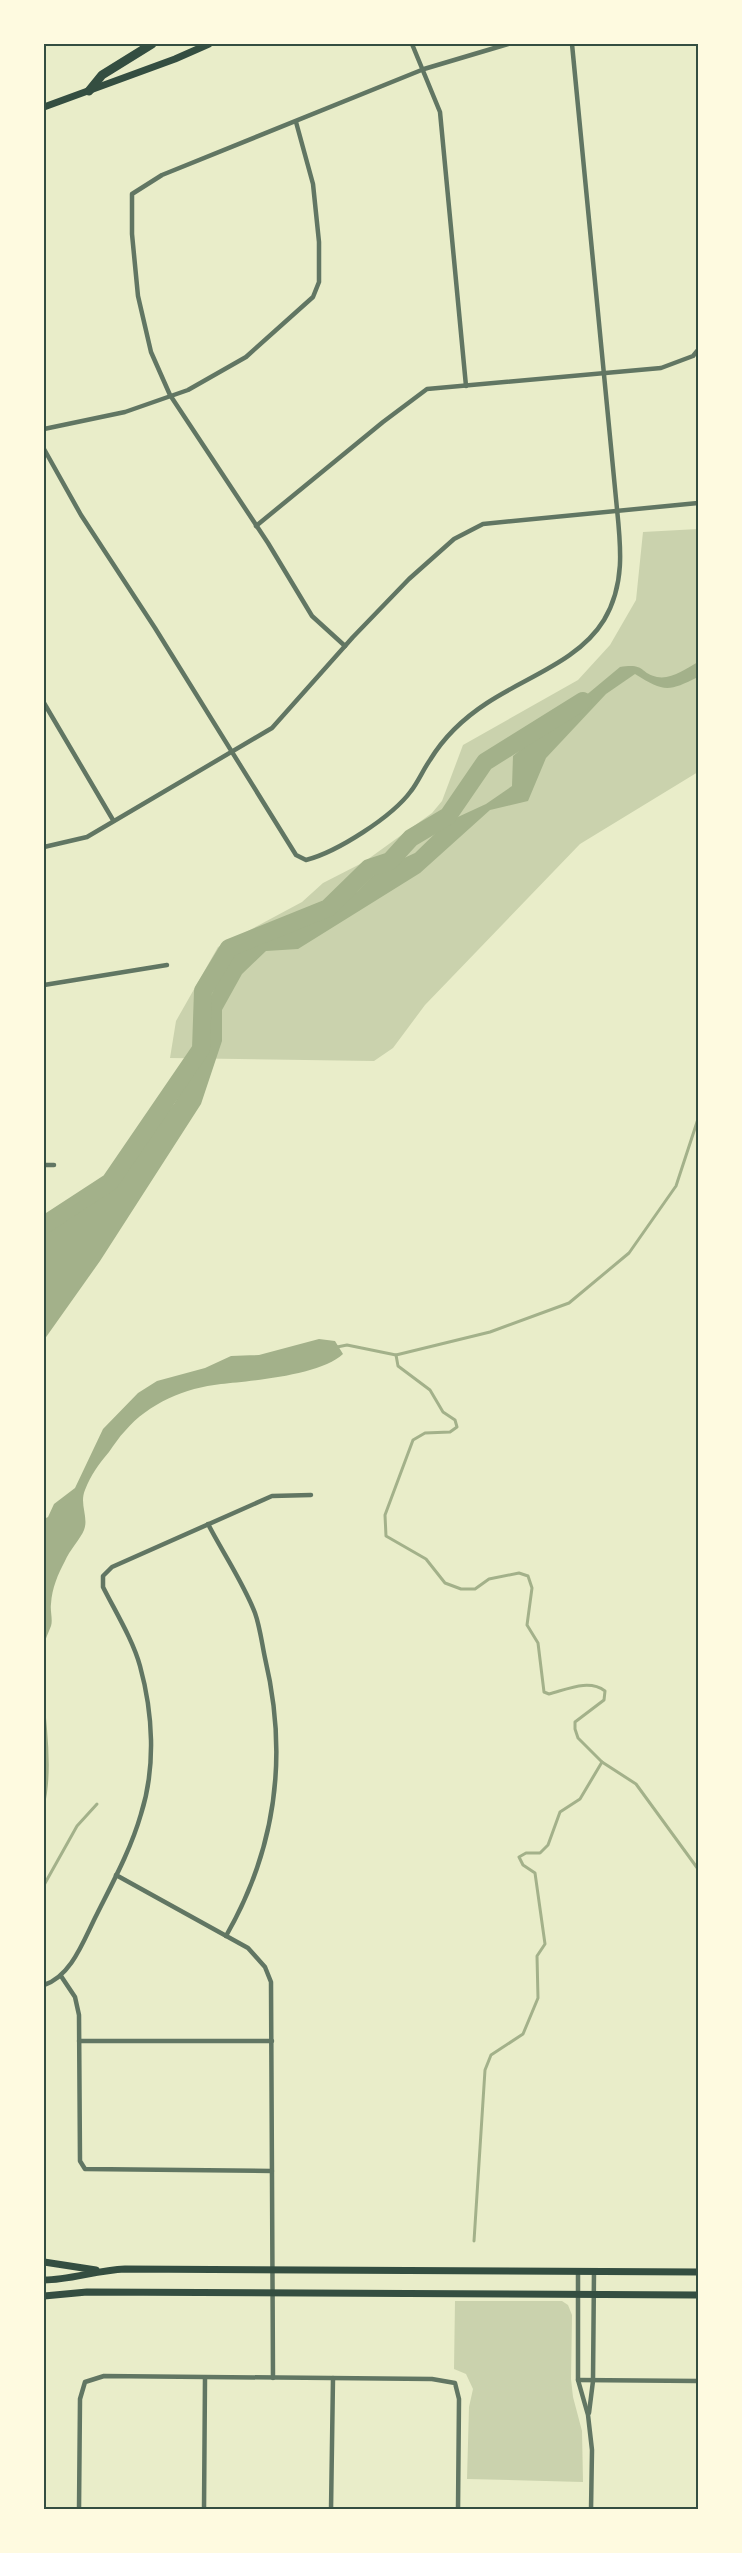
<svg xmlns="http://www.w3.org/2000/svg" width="742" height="2553" viewBox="0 0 742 2553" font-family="Arial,sans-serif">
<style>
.green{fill:#cad2ad}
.water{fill:#a3b18a}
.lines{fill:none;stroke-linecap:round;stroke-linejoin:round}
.stream{stroke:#a3b18a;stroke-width:3}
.river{stroke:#a3b18a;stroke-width:18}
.minor{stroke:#617663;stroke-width:4.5}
.secondary{stroke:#344e41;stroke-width:7}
.motorway{stroke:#344e41;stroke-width:9}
.neatline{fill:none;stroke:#344e41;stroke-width:2}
</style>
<rect width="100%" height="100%" fill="#e9edc9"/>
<g class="green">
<path d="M698 529V772L580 844 425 1005 393 1048 374 1061 170 1058 176 1021 218 947 302 902 323 883 364 862 432 813 442 801 463 745 578 680 610 645 636 600 643 532Z"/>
<path d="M455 2301H562L568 2305 572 2315 571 2379 573 2397 582 2431 583 2482 467 2479 469 2407 473 2389 466 2374 454 2369Z"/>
</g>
<g class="water">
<path d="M698 662V677C668 692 664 692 635 674L606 694 546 758 528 801 490 810 420 873 298 949 266 951 242 974 222 1010V1041L201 1104 100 1261 44 1340V1233L55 1220 117 1171 174 1104 209 1045 208 1003 230 952 246 943 327 913 358 891 380 869 415 853 447 822 486 804 512 786 513 756 620 667C646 663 639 673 657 677 671 680 687 668 698 662Z"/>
<path d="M319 1339 335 1341 343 1354C321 1375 252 1381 221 1384 185 1388 149 1403 125 1431 119 1437 114 1445 109 1452 98 1465 91 1475 85 1490 79 1504 89 1517 84 1530 81 1538 69 1551 65 1561 58 1574 52 1588 51 1604 50 1611 53 1620 51 1626 48 1634 45 1639 44 1647V1519L48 1517 54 1504 75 1488 103 1429 138 1393 157 1381 205 1368 231 1356 259 1355Z"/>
<path d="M44 1695C47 1733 53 1772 44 1809Z"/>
</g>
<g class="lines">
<g class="stream">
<path d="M337 1347 347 1345 396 1355 490 1332 569 1303 629 1253 676 1186 698 1119"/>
<path d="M396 1355 398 1366 430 1390 443 1412 455 1420 457 1427 450 1432 425 1433 413 1440 385 1515 386 1536 426 1559 445 1583 461 1589H475L489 1579 519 1573 528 1576 532 1588 527 1625 538 1643 544 1692 549 1694C568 1689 589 1679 605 1691L604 1700 575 1722V1729L578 1738 602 1762 636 1784 698 1869"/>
<path d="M44 1885 77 1826 97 1804"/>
<path d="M474 2241 485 2070 491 2055 523 2034 538 1998 537 1956 545 1944 535 1873 523 1865 519 1857 526 1853H540L548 1845 560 1812 580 1799 602 1762"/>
</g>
<path class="river" d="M44 1225 110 1182 201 1049 203 991 229 948 328 908 369 868 390 861 411 838 448 816 485 762 583 701"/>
<g class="minor">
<path d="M412 44 440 112 466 386"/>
<path d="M44 429 125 412 188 390 246 357 313 297 319 282V242L313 184 296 122"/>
<path d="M44 449 81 515 155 628 296 855 306 860C337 852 392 817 411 791 418 782 423 770 430 760 444 737 464 718 487 703 526 677 579 661 604 620 625 585 621 547 617 509L572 44"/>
<path d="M256 526 383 422 427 389 661 368 693 356 698 350"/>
<path d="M345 646 312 616 268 543 170 395 151 352 138 296 132 234V194L162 175 424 69 508 44"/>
<path d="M44 703 113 820"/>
<path d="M44 847 87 837 272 728 353 637 409 579 454 539 483 524 698 503"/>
<path d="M44 985 167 965"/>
<path d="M44 1165H54"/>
<path d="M208 1524C223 1553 244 1584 255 1613 260 1627 262 1644 265 1658 288 1755 276 1849 226 1936"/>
<path d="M116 1875 248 1948 265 1967 271 1982 273 2378"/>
<path d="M61 1976 75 1997 79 2015 80 2161 85 2169 272 2171"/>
<path d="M44 1985C72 1976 84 1939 97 1914 113 1882 131 1849 141 1814 156 1767 153 1713 140 1666 133 1640 115 1611 103 1587V1576L112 1567 272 1496 311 1495"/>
<path d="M79 2041H272"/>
<path d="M578 2271V2380L588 2415 592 2450 591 2510"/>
<path d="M578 2380 698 2381"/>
<path d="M589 2413 593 2381 594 2271"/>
<path d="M79 2510 80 2399 85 2382 104 2376 432 2379 455 2383 459 2399 458 2510"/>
<path d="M204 2510 205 2378"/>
<path d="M331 2510 333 2378"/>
</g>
<g class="secondary">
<path d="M44 107 175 59 209 44"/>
<path d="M44 2262 96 2270"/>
<path d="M44 2280C70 2280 97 2270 125 2269L698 2272"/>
<path d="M44 2296 87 2292 698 2295"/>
</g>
<path class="motorway" d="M89 91 102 75 152 44"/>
</g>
<rect width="742" height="2553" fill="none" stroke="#fefae0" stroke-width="90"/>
<rect x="45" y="45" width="652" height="2463" class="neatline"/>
</svg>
